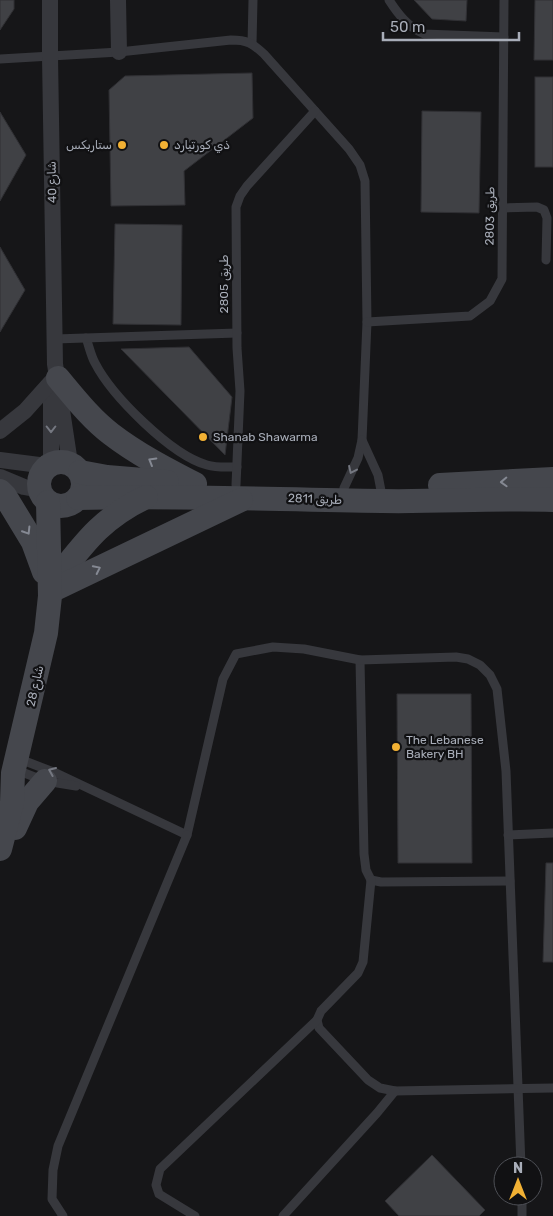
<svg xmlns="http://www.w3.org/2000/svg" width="553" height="1216" viewBox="0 0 553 1216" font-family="Rubik,'Noto Naskh Arabic',sans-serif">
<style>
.building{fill:#404145;stroke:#303034}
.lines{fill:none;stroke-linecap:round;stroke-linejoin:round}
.lane{stroke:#37383d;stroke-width:9}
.street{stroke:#37383d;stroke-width:16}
.secondary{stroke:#45474d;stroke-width:24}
.oneway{stroke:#757881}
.oneway2{stroke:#858993}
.poi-dot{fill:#f2b134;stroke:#111113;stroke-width:2}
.labels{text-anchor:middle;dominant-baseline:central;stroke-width:4.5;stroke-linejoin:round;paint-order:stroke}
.poi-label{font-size:12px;fill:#a8adb8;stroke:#111113;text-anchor:start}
.street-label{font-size:12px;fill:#a8adb8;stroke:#111113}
</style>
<rect width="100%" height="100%" fill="#161618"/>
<g class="building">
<path d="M0 0H14V9L0 30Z"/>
<path d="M414 0H467L466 21 432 19Z"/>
<path d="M535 0H553V60H534Z"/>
<path d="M252 73 253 118 184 171 185 205 111 206 109 90 125 76Z"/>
<rect x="535" y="77" width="18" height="90"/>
<path d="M422 111 481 112 479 213 421 212Z"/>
<path d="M0 112 26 155 0 201Z"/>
<path d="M115 224 182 225 181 325 113 324Z"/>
<path d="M0 247 25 290 0 332Z"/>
<path d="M189 347 232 397 225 455 121 349Z"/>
<path d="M397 694H471L472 863H398Z"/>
<path d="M546 863H553V962H543Z"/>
<path d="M432 1155 485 1210 479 1216H399L385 1201Z"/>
</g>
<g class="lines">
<g class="lane">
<path d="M389 0C398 14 408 27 424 34L504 37"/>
<path d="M252 44 253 0"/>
<path d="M0 59 119 52 231 40C247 40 252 43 264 54L349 149 360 165 365 181 367 322 362 440 358 458 344 488V499"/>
<path d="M503 208 537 207 544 210 547 218 546 260"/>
<path d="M367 322 470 316 490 301 502 279 504 0"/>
<path d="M86 338C89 346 91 356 95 363 112 396 171 455 207 465 217 468 227 467 237 467"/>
<path d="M55 339 237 333"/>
<path d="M362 440 378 475 383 501"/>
<path d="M236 485 240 391 237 348 236 207 240 196 247 186 315 111"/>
<path d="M360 660 364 854 366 870 371 880 381 882 510 881"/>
<path d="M17 758 56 773 187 835 223 679 236 654 273 647 304 649 360 660 456 657 468 659 480 665 490 675 497 689 506 771 521 1166"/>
<path d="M14 769 45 781 76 786"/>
<path d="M508 835 553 833"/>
<path d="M317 1020 319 1028 368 1080 380 1088 395 1091 553 1088"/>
<path d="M522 1196V1216"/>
<path d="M63 1216 52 1199 53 1170 58 1146 187 835"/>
<path d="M195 1216 159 1194 156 1185 160 1169 317 1020 321 1011 358 973 363 962 371 880"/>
<path d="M283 1216 377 1113 395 1091"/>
</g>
<g class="street">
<path d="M50 0V57L55 364 70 463"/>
<path d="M118 0 119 52"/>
<path d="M51 385V464"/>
<path d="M0 431 25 411 51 382"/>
<path d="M0 460 47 466"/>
<path d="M0 477 24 487 40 490"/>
</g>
<g class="secondary">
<path d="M58 378C74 397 91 419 111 434 137 454 166 469 195 484"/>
<circle cx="61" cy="484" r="22"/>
<path d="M80 472 107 477 167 482"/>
<path d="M440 485 553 479"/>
<path d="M0 491 5 496 33 542 44 572"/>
<path d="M78 498C179 495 280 500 382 501 439 502 496 498 553 500"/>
<path d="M56 579C85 542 102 518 146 497"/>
<path d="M53 590 241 500"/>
<path d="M15 828 27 802 45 781"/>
<path d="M0 849 12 803 13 773 46 633 50 596 48 502"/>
</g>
</g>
<defs><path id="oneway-chevron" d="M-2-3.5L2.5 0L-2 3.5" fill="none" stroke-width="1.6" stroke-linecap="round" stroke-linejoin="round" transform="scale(1.25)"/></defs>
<g class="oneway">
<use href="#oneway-chevron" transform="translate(51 429) rotate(90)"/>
<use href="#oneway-chevron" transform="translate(352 470) rotate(115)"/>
<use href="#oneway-chevron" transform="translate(52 771) rotate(-157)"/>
</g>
<g class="oneway2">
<use href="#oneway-chevron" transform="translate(152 461) rotate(-150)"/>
<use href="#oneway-chevron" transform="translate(504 482) rotate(178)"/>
<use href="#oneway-chevron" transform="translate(27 531) rotate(58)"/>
<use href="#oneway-chevron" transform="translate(97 569) rotate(-26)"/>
</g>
<g class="poi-dot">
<circle cx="122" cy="145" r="5"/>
<circle cx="164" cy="145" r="5"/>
<circle cx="203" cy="437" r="5"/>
<circle cx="396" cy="747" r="5"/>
</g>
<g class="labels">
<g class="poi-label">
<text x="112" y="145" text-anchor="end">ستاربكس</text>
<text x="174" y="145">ذي كورتيارد</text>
<text x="213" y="437">Shanab Shawarma</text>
<text x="406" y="740">The Lebanese<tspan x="406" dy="14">Bakery BH</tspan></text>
</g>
<g class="street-label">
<text transform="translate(52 182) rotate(-91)">شارع 40</text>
<text transform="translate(490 216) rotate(-89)">طريق 2803</text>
<text transform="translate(224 284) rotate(-90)">طريق 2805</text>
<text transform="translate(315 499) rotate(2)">طريق 2811</text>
<text transform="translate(35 686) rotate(-77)">شارع 28</text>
</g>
</g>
<g transform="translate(518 1181)"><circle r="24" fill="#111113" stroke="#4d4f55"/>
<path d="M0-4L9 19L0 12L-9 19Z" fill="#f2b134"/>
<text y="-8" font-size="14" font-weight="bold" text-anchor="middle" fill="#a8adb8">N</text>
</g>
<path d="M383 32v8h136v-8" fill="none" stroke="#a8adb8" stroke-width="2.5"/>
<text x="390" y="32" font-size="15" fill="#a8adb8" stroke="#111113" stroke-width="4" paint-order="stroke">50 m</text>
</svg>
